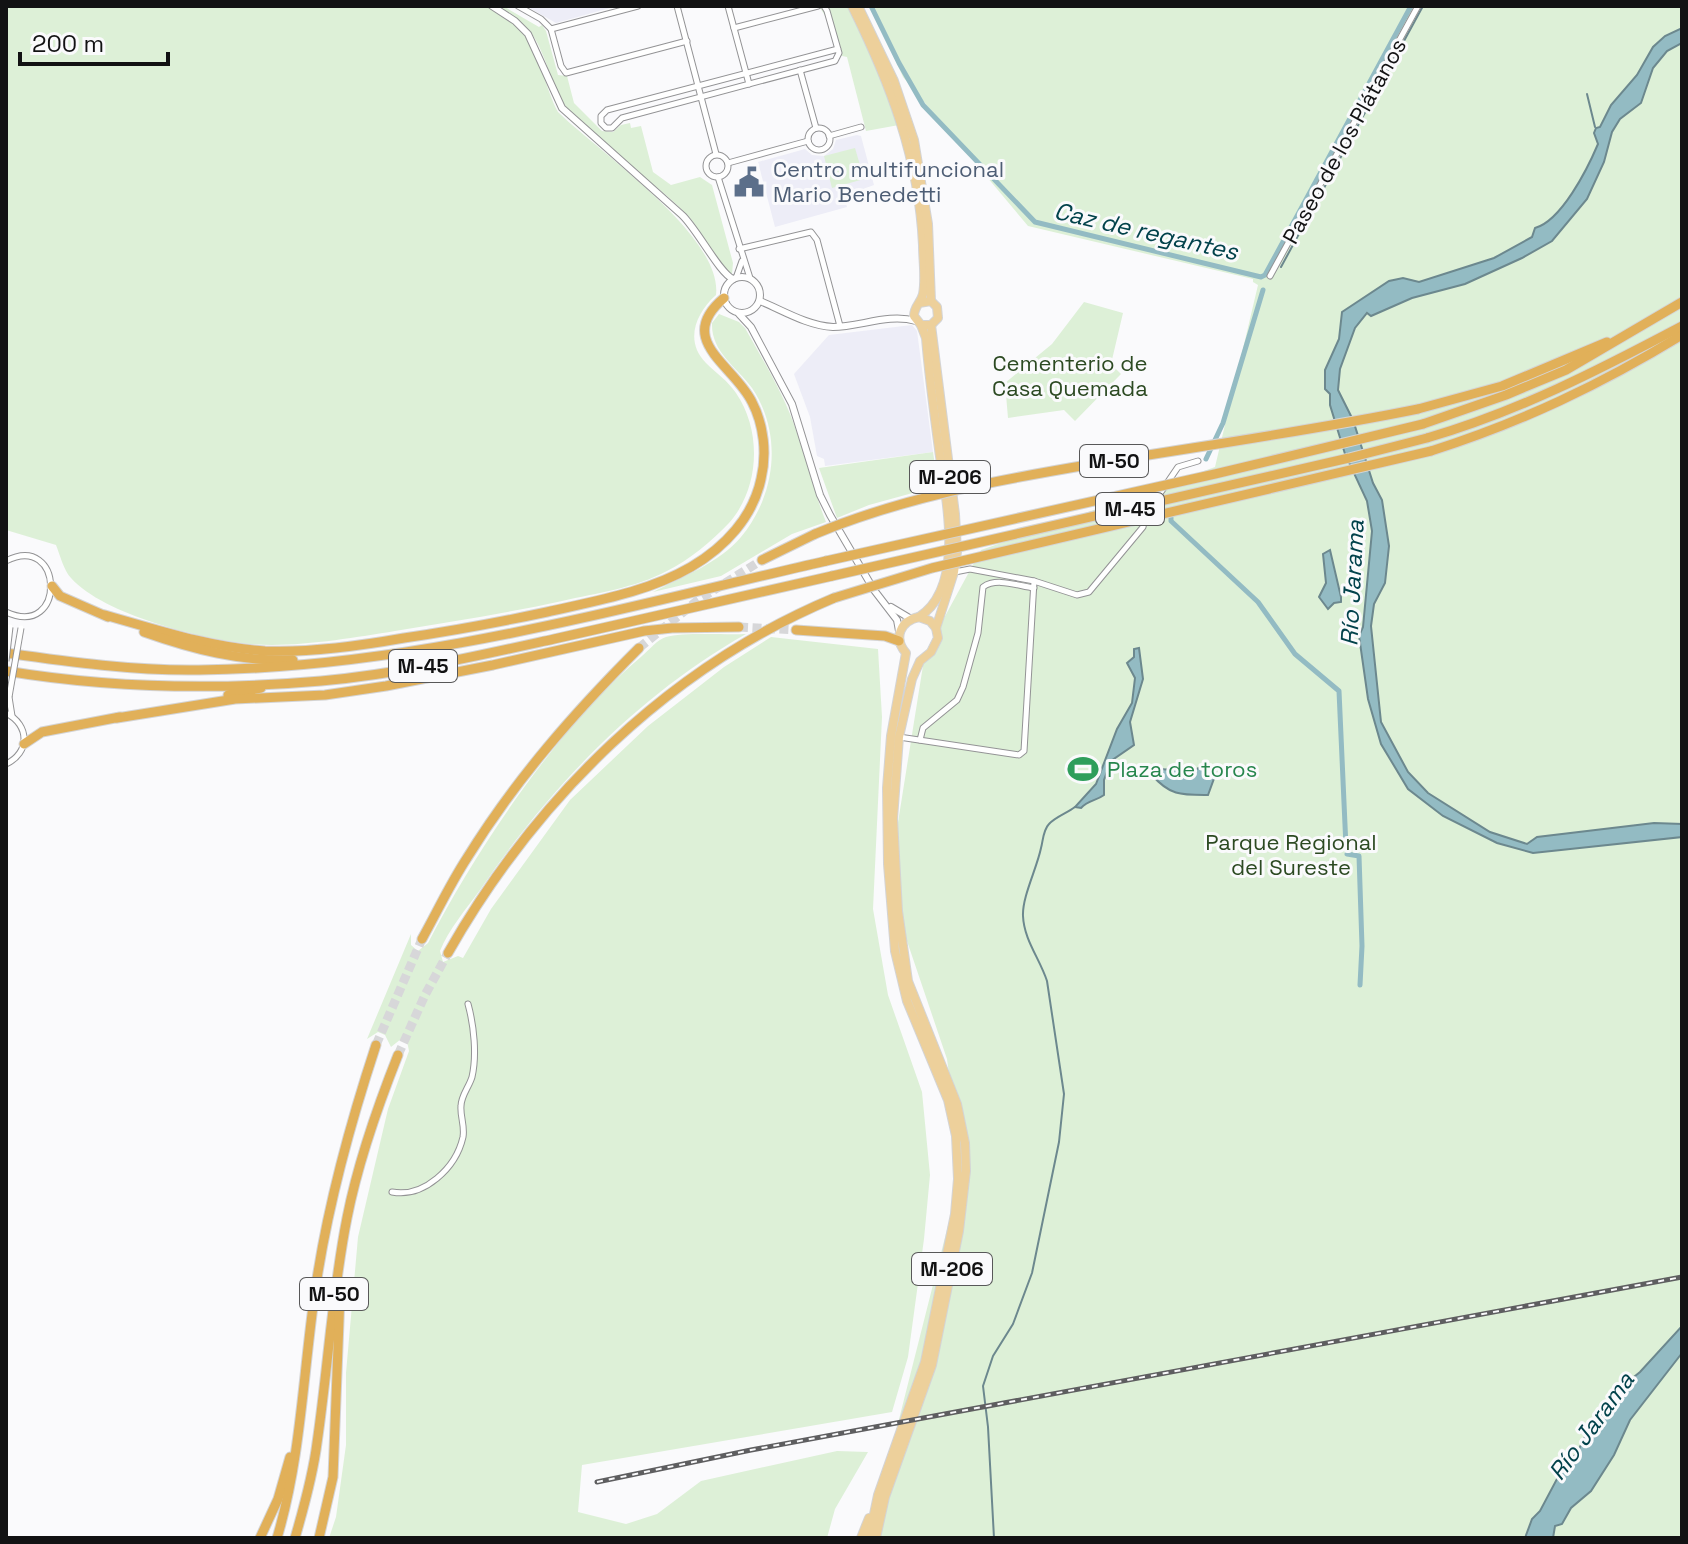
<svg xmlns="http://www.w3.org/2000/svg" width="1688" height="1544" viewBox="0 0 1688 1544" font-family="'Space Grotesk',sans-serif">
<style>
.built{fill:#ededf7}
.green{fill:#ddf0d7}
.water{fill:#93bbc3;stroke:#6c888e;stroke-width:2}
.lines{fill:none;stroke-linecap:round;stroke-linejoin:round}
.stream{stroke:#6c888e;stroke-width:2}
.canal{stroke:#93bbc3;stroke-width:5}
.motorway-tunnel{stroke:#d7d7d9;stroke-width:9;stroke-dasharray:9 4.5;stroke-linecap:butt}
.minor-casing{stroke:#939395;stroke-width:7}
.tertiary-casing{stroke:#939395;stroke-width:8}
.primary-casing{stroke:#d4d4d5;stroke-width:10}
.motorway-casing{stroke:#d4d4d5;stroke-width:11}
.minor{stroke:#fff;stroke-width:5}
.tertiary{stroke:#fff;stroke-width:6}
.primary{stroke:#edd09b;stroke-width:8}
.motorway{stroke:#e1b059;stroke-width:9}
.rail-casing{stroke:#5e5e60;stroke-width:5}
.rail{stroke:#fafafc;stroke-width:2;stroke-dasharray:6;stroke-linecap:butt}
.minor-bridge-casing{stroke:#939395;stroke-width:7;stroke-linecap:butt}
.motorway-bridge-casing{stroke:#d4d4d5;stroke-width:11;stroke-linecap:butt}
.minor-bridge{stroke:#fff;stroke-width:5}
.motorway-bridge{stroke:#e1b059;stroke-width:9}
.labels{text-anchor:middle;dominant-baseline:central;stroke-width:6;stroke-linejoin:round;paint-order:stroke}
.shield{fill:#fafafc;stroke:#585859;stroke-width:2}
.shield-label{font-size:20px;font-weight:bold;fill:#121213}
.street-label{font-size:22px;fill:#121213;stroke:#fafafc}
.service-label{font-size:22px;fill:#4e5e75;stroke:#fafafc;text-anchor:start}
.park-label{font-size:22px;fill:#2c4a22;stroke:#fafafc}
.leisure-label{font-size:22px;fill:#27864d;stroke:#fafafc;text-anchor:start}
.water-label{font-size:24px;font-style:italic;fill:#02424b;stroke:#fafafc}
</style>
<rect width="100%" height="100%" fill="#fafafc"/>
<g class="built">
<path d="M526 6H617L556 23Z"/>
<path d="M857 135 861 136 874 185 863 189 865 198 846 203 847 207 775 227 758 162 805 149 812 155 824 156 833 149 836 140Z"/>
<path d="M912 325 917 331 933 452 825 466 824 459 817 456 810 417 794 374 829 335Z"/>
</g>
<g class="green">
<path d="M6 6H487C500 14 514 22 524 34 541 56 545 88 558 112 599 152 723 236 716 295 696 313 684 341 706 363 716 373 728 381 736 393 762 431 760 488 729 523 712 541 689 560 667 571 635 588 597 593 562 601 507 613 451 622 395 631 352 638 294 648 250 644 202 639 104 615 71 578 64 571 60 555 56 545L6 530Z"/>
<path d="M503 6 539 27 542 25 546 31 558 75 567 76 574 103 602 131 613 132 621 125 630 123 631 128 641 126 653 172 671 185 700 177 712 185 733 263 732 274C717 269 702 230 689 217 653 178 602 152 569 111 551 88 548 58 532 34 523 22 511 15 499 7Z"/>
<path d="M819 6H847L875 62 899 125 866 131 847 57 837 55 827 19Z"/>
<path d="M871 6H1682V1538H869L962 1170 947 1059 888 885 925 653 981 550 1215 467 1258 285 1253 282V279L1028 226 903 77Z"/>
<path d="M855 148 864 179 832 188 824 156Z"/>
<path d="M1084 302 1123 313 1111 364 1121 374 1075 421 1064 410 1008 418 1005 383 1052 344Z"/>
<path d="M719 314 739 322 745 328C764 362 785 396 797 433 807 463 814 492 826 522L792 534 721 576 653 592C682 577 719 563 741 537 776 495 783 434 752 388 736 366 711 352 712 323Z"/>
<path d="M933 452 938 486 869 505 837 518 819 468Z"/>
<path d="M746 634C638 695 549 788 480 890 466 909 449 929 440 951L443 962 458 956 463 958 491 909 570 800 648 726 724 667 771 637 878 649 882 717 873 909 888 995 922 1092 930 1175 924 1239 908 1357 892 1412 582 1465 578 1512 626 1524 657 1514 701 1481 837 1451 868 1452 835 1509 827 1538H329L336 1517 346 1445V1373L358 1237 388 1109 409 1051 407 1041 401 1039 391 1047 385 1035 378 1032 367 1039 411 934V945L418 951 428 943C478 846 559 726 642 656 649 650 658 639 666 637 682 632 726 635 746 634Z"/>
</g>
<g class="water">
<path d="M1682 28V43L1667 51 1653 68 1641 103 1620 119 1612 132 1604 162 1587 199 1552 241 1522 258 1465 284 1412 298 1371 316 1367 313 1355 328 1340 369 1338 390 1353 420 1373 483 1382 500 1389 546 1385 583 1374 604 1371 626 1381 722 1408 772 1428 793 1490 832 1527 844 1537 837 1654 823 1682 824V837L1533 853 1497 843 1443 816 1408 789 1381 744 1368 699 1359 636 1363 627 1372 531 1367 501 1345 454 1330 405V394L1325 389V370L1339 339 1342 312 1389 281 1403 278 1419 282 1494 258 1532 237 1535 228C1561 221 1587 170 1598 144L1594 133 1596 128 1600 127 1611 105 1637 75 1653 47 1665 36Z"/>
<path d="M1330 550 1341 597V602L1334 603 1328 609 1319 597 1326 583 1323 554Z"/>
<path d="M1139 648 1143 679 1130 722 1134 745 1111 761 1104 780V795C1096 801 1088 800 1081 808L1075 807 1096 784 1117 729 1132 703 1135 678 1127 663 1134 657V649Z"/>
<path d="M1206 764 1212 766 1216 773 1208 795C1182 795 1170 796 1152 775V770L1158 769 1193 771Z"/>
<path d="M1682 1326V1353L1630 1420 1614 1455 1591 1491 1571 1508 1562 1524 1555 1526 1553 1538H1525L1532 1519 1540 1511 1558 1477 1578 1451 1592 1422 1610 1405 1618 1390 1640 1372Z"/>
</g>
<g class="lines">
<g class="stream">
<path d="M1587 94 1595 127"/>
<path d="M1281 267 1423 6"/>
<path d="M994 1538 988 1427 983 1386 993 1356 1013 1324 1032 1273 1059 1142 1064 1094 1047 981C1040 959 1024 940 1023 916 1022 897 1037 868 1041 848 1043 841 1043 830 1049 824 1055 817 1067 813 1075 807"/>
</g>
<g class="canal">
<path d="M871 6 899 63 923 105 1035 222 1261 277 1265 275 1411 6"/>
<path d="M1206 459 1223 423 1263 290"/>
<path d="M1171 518V521L1258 602 1295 654 1339 691 1346 847"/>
<path d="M1347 854 1359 856 1362 946 1360 985"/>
</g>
<g class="motorway-tunnel">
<path d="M739 627 796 630"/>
<path d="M639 648 698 600 762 560"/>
<path d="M376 1045 422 939"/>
<path d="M398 1055 425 995 448 953"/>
</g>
<g class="minor-casing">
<g id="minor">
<path d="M518 6 541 19 551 29 638 6"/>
<path d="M677 6 716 154"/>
<path d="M728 6 749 84"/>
<path d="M824 6 827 11 839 53 835 61 622 118 612 128H606L601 123V116L607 110 838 49"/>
<path d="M734 28 818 6"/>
<path d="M551 29 561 66 566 73 687 41"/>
<path d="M800 70 816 128"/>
<circle cx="819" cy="139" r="11"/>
<path d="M829 136 861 127"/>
<circle cx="717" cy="166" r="11"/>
<path d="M728 163 808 141"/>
<path d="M718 177 750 278"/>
<path d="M739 249 811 232 817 240 840 326"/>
<path d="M1270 276 1418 6"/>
<path d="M736 278 742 261"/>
<path d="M6 561C64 531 67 640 6 612"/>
<path d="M1034 581 1077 595 1089 592 1143 527 1146 514 1178 467 1198 461"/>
<path d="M9 697 12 716"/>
<path d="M6 713C30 725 30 753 6 764"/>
<path d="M899 737 1019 755 1024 751 1034 581 970 569 955 572"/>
<path d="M920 740 923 728 957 700 963 687 978 633 983 587C997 577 1018 586 1034 588"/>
<path d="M392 1192C424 1198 456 1168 463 1137 465 1126 460 1116 461 1106 461 1096 469 1087 472 1077 477 1055 474 1026 468 1004"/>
</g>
</g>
<g class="tertiary-casing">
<g id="tertiary">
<path d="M492 6 515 21 528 34 562 108 682 215C697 229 720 274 733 279"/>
<circle cx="742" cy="295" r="18"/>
<path d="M760 301C782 310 808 326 833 327 860 327 888 313 916 321"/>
<path d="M739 314 751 327 792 404 820 495 830 515 874 590 897 620 899 631"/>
<path d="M891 607 911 619"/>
</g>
</g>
<g class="primary-casing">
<g id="primary">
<path d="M852 6C890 83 919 158 923 245 923 260 926 279 923 294 921 303 914 306 914 316L921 325H931L938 318 937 307 931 301 919 303"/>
<path d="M858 6 894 81 914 140 928 224 931 301"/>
<path d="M931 325 955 514 957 552 954 572 936 628"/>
<path d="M919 617C967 586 945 496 939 449 934 412 929 375 926 338L921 325"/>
<path d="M861 1538 869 1518"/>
<path d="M869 1538 878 1495 925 1362 955 1214 958 1179 956 1136 948 1100 907 1001 895 951 888 864 887 788 891 736 906 653C893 638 900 621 919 617L930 621 936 628 938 638 931 652 920 661 912 679 899 737 893 819 898 911 908 981 957 1104 965 1143 966 1171 959 1231 932 1365 885 1497 876 1538"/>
</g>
</g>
<g class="motorway-casing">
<g id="motorway">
<path d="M1418 409 1502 386 1607 342"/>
<path d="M1423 424 1506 395 1566 370 1682 302"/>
<path d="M1427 438C1517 412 1599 370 1682 326"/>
<path d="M1431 451C1522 422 1600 385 1682 335"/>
<path d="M762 560 815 534"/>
<path d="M52 586 60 596 108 617"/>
<path d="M105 615C158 630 210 647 265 651 311 653 359 646 404 638 452 631 500 622 547 612 595 601 648 592 691 567 725 547 753 517 761 479 767 454 764 425 752 402 734 365 674 340 724 298"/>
<path d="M796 630 885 636 899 641"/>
<path d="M144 632C192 649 242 662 293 660"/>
<path d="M6 653C70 662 135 671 199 670 412 668 620 608 826 561"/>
<path d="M6 671C109 688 217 690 321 681 399 674 477 656 554 639 647 618 739 597 832 576"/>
<path d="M228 695 261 688"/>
<path d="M117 718 235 699 325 695 386 686 493 665 644 631 672 628 739 627"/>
<path d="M24 744 42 732 120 717"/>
<path d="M422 939C437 912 450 884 467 858 515 780 575 712 639 648"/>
<path d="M448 953C536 798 669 667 834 598"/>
<path d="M260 1538 278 1499 290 1457"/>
<path d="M277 1538C301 1458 303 1374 315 1292 327 1207 349 1127 376 1045"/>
<path d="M295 1538C304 1507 313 1475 317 1443 328 1368 332 1293 347 1218 358 1162 377 1108 398 1055"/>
<path d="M319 1538 333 1477 340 1295"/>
</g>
</g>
<use href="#minor" class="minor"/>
<use href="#tertiary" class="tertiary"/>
<use href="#primary" class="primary"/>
<use href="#motorway" class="motorway"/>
<g class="rail-casing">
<path id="rail" d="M597 1482 751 1450 1682 1277"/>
</g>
<use href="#rail" class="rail"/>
<g class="minor-bridge-casing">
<g id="minor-bridge">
<path d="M6 661 10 627"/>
<path d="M9 697 21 628"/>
</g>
</g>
<g class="motorway-bridge-casing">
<g id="motorway-bridge">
<path d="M815 534C904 497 998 480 1093 464 1201 446 1310 431 1418 409"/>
<path d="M826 561 1215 474 1423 424"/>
<path d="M832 576 1349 458 1427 438"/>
<path d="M834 598 932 568 1431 451"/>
</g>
</g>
<use href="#minor-bridge" class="minor-bridge"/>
<use href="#motorway-bridge" class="motorway-bridge"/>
</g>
<defs>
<g id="civic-bare" transform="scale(2.4)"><path d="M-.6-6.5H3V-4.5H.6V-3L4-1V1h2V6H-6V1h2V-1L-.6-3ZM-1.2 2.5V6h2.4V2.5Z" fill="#5c6f8a" stroke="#fafafc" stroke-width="2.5" paint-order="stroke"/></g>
<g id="stadium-bare" transform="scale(2.4)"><path d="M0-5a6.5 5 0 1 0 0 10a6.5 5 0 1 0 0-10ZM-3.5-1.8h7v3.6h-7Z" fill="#2e9e5b" stroke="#fafafc" stroke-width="2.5" paint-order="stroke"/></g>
</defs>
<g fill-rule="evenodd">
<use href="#civic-bare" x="749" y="182"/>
<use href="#stadium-bare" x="1083" y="769"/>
</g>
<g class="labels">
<g class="shield">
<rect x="1080" y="445" width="68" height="32" rx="6"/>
<rect x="910" y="461" width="80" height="32" rx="6"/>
<rect x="1096" y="493" width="68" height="32" rx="6"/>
<rect x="389" y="650" width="68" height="32" rx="6"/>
<rect x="912" y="1253" width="80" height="32" rx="6"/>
<rect x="300" y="1278" width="68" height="32" rx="6"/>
</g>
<g class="shield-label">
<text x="1114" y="461">M-50</text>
<text x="950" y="477">M-206</text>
<text x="1130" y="509">M-45</text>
<text x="423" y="666">M-45</text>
<text x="952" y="1269">M-206</text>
<text x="334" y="1294">M-50</text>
</g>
<g class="street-label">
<text transform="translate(1344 141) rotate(-61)">Paseo de los Plátanos</text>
</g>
<g class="service-label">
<text x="773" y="169">Centro multifuncional<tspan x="773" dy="25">Mario Benedetti</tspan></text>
</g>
<g class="park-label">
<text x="1070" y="363">Cementerio de<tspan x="1070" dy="25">Casa Quemada</tspan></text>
<text x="1291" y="842">Parque Regional<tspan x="1291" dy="25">del Sureste</tspan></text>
</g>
<g class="leisure-label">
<text x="1107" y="769">Plaza de toros</text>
</g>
<g class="water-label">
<text transform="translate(1146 231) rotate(13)">Caz de regantes</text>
<text transform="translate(1352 583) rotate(-87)">Río Jarama</text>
<text transform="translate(1591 1426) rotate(-54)">Río Jarama</text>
</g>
</g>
<rect width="1688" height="1544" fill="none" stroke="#121213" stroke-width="16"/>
<path d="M20 52v12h148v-12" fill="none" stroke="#121213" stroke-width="4"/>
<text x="32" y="52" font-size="24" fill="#121213" stroke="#fafafc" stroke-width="6" paint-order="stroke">200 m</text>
</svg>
